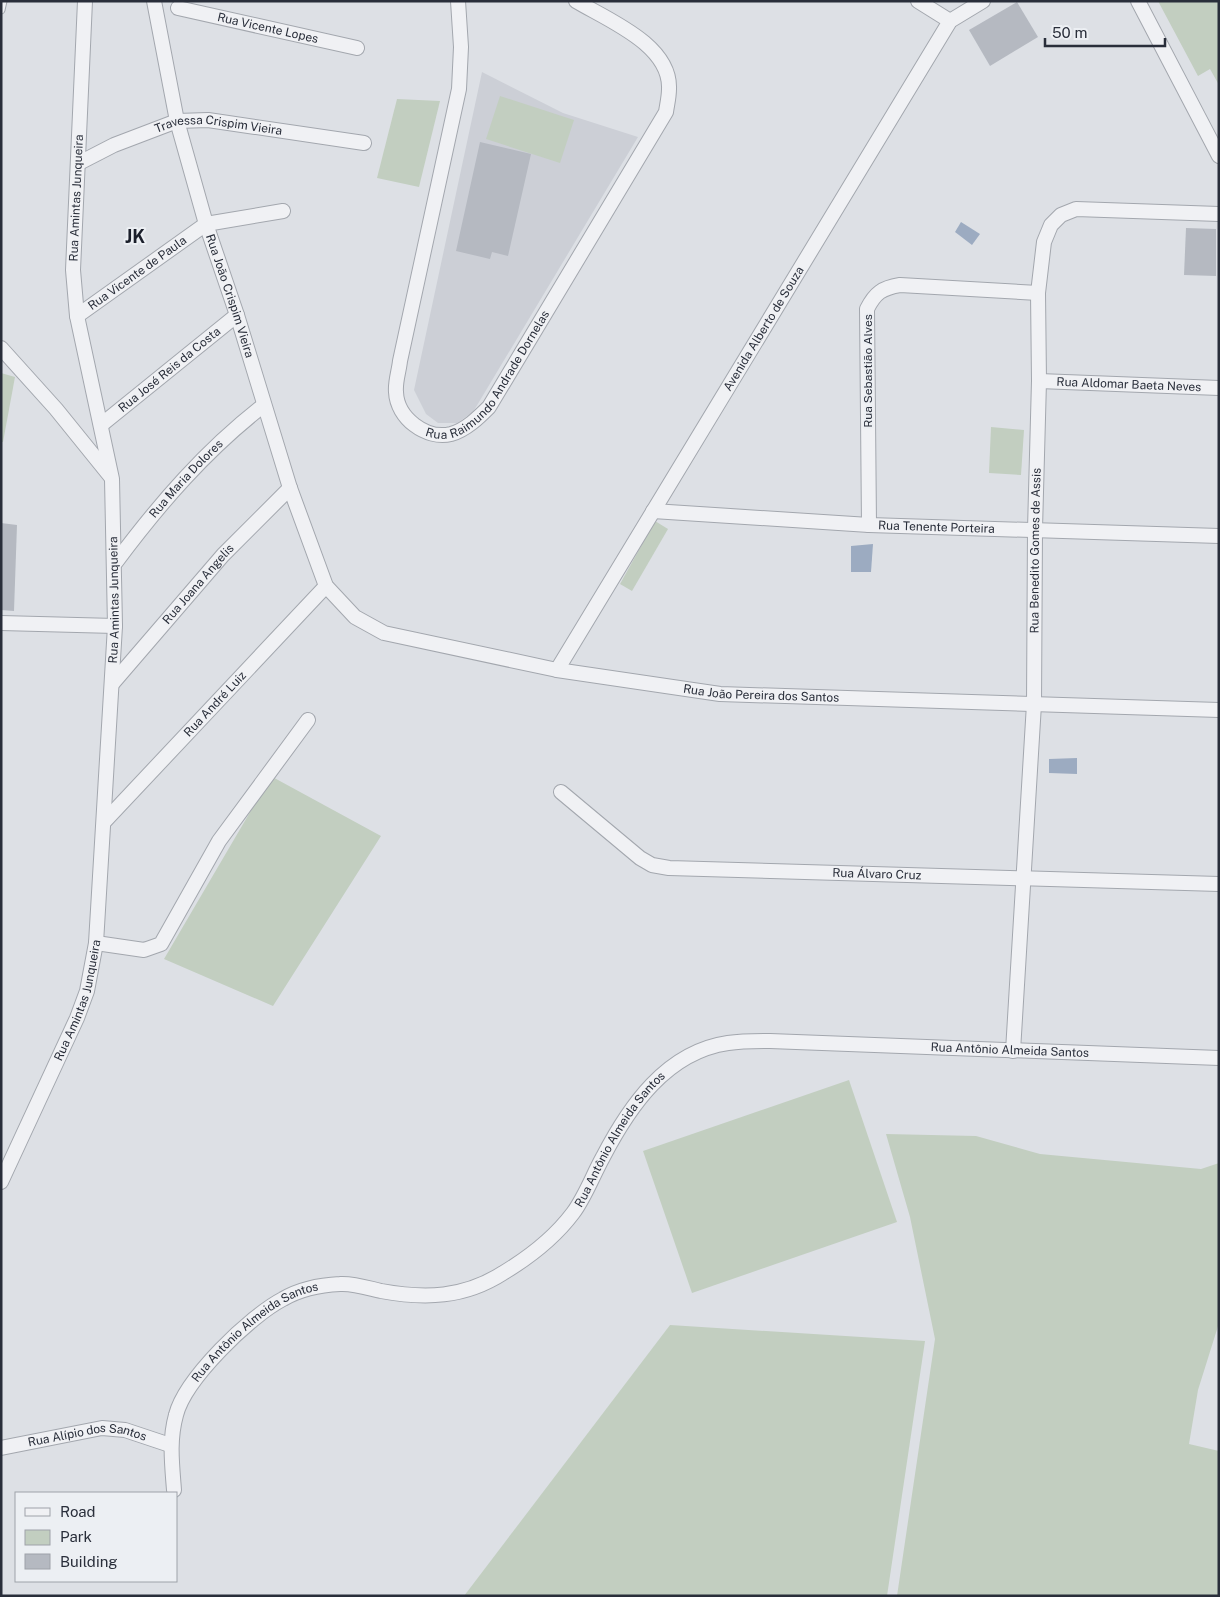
<svg xmlns="http://www.w3.org/2000/svg" width="1220" height="1597" viewBox="0 0 1220 1597" font-family="'Public Sans',sans-serif">
<style>
.built{fill:#cccfd6}
.green{fill:#c2cec0}
.water{fill:#9cabc1}
.building{fill:#b5b9c1}
.lines{fill:none;stroke-linecap:round;stroke-linejoin:round}
.service-casing{stroke:#a3a7ae;stroke-width:9}
.minor-casing{stroke:#a3a7ae;stroke-width:16}
.service{stroke:#f0f1f4;stroke-width:7}
.minor{stroke:#f0f1f4;stroke-width:14}
.labels{text-anchor:middle;dominant-baseline:central;stroke-width:4;stroke-linejoin:round;paint-order:stroke}
.street-label{font-size:12px;fill:#292e3a;stroke:#eceff3}
.district-label{font-size:18px;font-weight:bold;fill:#1b1f2b;stroke:#eceff3}
</style>
<rect width="100%" height="100%" fill="#dde0e5"/>
<path class="built" d="M482 72 563 113 638 137 473 412 457 423H438L426 414 414 390Z"/>
<g class="green">
<path d="M1158 1H1219V85L1210 69 1198 76Z"/>
<path d="M500 96 574 120 560 163 486 139Z"/>
<path d="M397 99 440 101 419 187 377 178Z"/>
<path d="M1 373 15 377 3 442H1Z"/>
<path d="M991 427 1024 430 1021 475 989 473Z"/>
<path d="M655 521 668 529 632 591 620 584Z"/>
<path d="M267 774 381 836 273 1006 164 959 256 802Z"/>
<path d="M849 1080 897 1222 692 1293 643 1151Z"/>
<path d="M886 1134 976 1136 1040 1154 1201 1169 1219 1163V1323L1198 1390 1189 1444 1219 1451V1596H897L935 1339 910 1217Z"/>
<path d="M670 1325 925 1341 887 1596H464Z"/>
</g>
<g class="water">
<path d="M961 222 980 234 972 245 955 232Z"/>
<path d="M873 544 871 572H851V546Z"/>
<path d="M1077 758V774L1049 773V759Z"/>
</g>
<g class="building">
<path d="M1017 2 1038 37 990 66 969 30Z"/>
<path d="M480 142 531 154 508 256 492 252 490 259 456 251Z"/>
<path d="M1186 228 1216 229V276L1184 275Z"/>
<path d="M1 523 17 525 14 611 1 610Z"/>
</g>
<g class="lines">
<g class="service-casing">
<path id="service" d="M1 10 3 1"/>
</g>
<g class="minor-casing">
<g id="minor">
<path id="s1" d="M154 1 177 121 206 224 237 315 290 488 326 586 355 617 384 633 557 670 720 694 1219 710"/>
<path id="s2" d="M458 1 461 47 459 89 400 361C399 371 395 382 396 392 397 418 426 440 451 434 466 430 479 417 489 407L666 112C667 105 669 97 669 89 671 45 608 20 576 1"/>
<path d="M918 1 950 21"/>
<path d="M1138 1 1219 156"/>
<path id="s3" d="M178 8 357 48"/>
<path id="s4" d="M79 163 114 145 177 121 208 120 364 143"/>
<path id="s5" d="M77 316 206 224 283 211"/>
<path d="M1 348 56 409 111 477"/>
<path id="s6" d="M1039 381 1219 388"/>
<path id="s7" d="M101 425 237 315"/>
<path id="s8" d="M653 511 869 525 1219 536"/>
<path d="M869 525 867 309C875 293 882 288 900 285L1038 293"/>
<path id="s9" d="M116 562C160 503 206 450 264 405"/>
<path d="M1 623 115 626"/>
<path id="s10" d="M557 670 950 21 983 1"/>
<path id="s11" d="M112 684 223 555 290 488"/>
<path id="s12" d="M561 792 640 858 652 865 669 868 1219 884"/>
<path id="s13" d="M104 822 326 586"/>
<path d="M96 943 144 950 161 944 219 841 308 720"/>
<path id="s14" d="M1013 1051 1034 704 1035 529 1039 381 1038 293 1044 242 1051 225 1061 215 1076 209 1219 214"/>
<path id="s15" d="M1 1182 77 1018 87 991 96 943 115 626 112 479 77 316 73 270 85 1"/>
<path id="s16" d="M1 1448 102 1428 125 1430 170 1445"/>
<path id="s17" d="M174 1490C172 1464 169 1440 176 1415 185 1379 250 1316 283 1299 300 1289 320 1285 340 1284 353 1283 368 1288 381 1291 425 1299 464 1298 503 1273 528 1258 555 1237 573 1213 585 1197 593 1175 603 1157 629 1107 666 1052 728 1043 742 1041 756 1041 770 1041L1219 1058"/>
</g>
</g>
<use href="#service" class="service"/>
<use href="#minor" class="minor"/>
</g>
<g class="labels">
<g class="street-label">
<text stroke="none"><textPath href="#s3" startOffset="92">Rua Vicente Lopes</textPath></text>
<text stroke="none"><textPath href="#s4" startOffset="148">Travessa Crispim Vieira</textPath></text>
<text stroke="none"><textPath href="#s15" startOffset="1008">Rua Amintas Junqueira</textPath></text>
<text stroke="none"><textPath href="#s5" startOffset="74">Rua Vicente de Paula</textPath></text>
<text stroke="none"><textPath href="#s1" startOffset="305">Rua João Crispim Vieira</textPath></text>
<text stroke="none"><textPath href="#s10" startOffset="399">Avenida Alberto de Souza</textPath></text>
<text stroke="none"><textPath href="#s2" startOffset="542">Rua Raimundo Andrade Dornelas</textPath></text>
<text stroke="none"><textPath href="#s7" startOffset="88">Rua José Reis da Costa</textPath></text>
<text transform="translate(868 371) rotate(-90)">Rua Sebastião Alves</text>
<text stroke="none"><textPath href="#s6" startOffset="90">Rua Aldomar Baeta Neves</textPath></text>
<text stroke="none"><textPath href="#s9" startOffset="109">Rua Maria Dolores</textPath></text>
<text stroke="none"><textPath href="#s8" startOffset="284">Rua Tenente Porteira</textPath></text>
<text stroke="none"><textPath href="#s14" startOffset="501">Rua Benedito Gomes de Assis</textPath></text>
<text stroke="none"><textPath href="#s11" startOffset="132">Rua Joana Angelis</textPath></text>
<text stroke="none"><textPath href="#s15" startOffset="602">Rua Amintas Junqueira</textPath></text>
<text stroke="none"><textPath href="#s1" startOffset="1069">Rua João Pereira dos Santos</textPath></text>
<text stroke="none"><textPath href="#s13" startOffset="162">Rua André Luiz</textPath></text>
<text stroke="none"><textPath href="#s12" startOffset="342">Rua Álvaro Cruz</textPath></text>
<text stroke="none"><textPath href="#s15" startOffset="198">Rua Amintas Junqueira</textPath></text>
<text stroke="none"><textPath href="#s17" startOffset="1078">Rua Antônio Almeida Santos</textPath></text>
<text stroke="none"><textPath href="#s17" startOffset="644">Rua Antônio Almeida Santos</textPath></text>
<text stroke="none"><textPath href="#s17" startOffset="194">Rua Antônio Almeida Santos</textPath></text>
<text stroke="none"><textPath href="#s16" startOffset="88">Rua Alípio dos Santos</textPath></text>
</g>
<g class="district-label">
<text x="135" y="236">JK</text>
</g>
</g>
<rect width="1220" height="1597" fill="none" stroke="#292e3a" stroke-width="5"/>
<rect x="15" y="1492" width="162" height="90" fill="#eceff3" stroke="#9ea2a9"/>
<rect x="25" y="1508" width="25" height="8" fill="#f0f1f4" stroke="#9ea2a9"/>
<text x="60" y="1517" font-size="15" fill="#292e3a">Road</text>
<rect x="25" y="1530" width="25" height="15" fill="#c2cec0" stroke="#9ea2a9"/>
<text x="60" y="1542" font-size="15" fill="#292e3a">Park</text>
<rect x="25" y="1554" width="25" height="15" fill="#b5b9c1" stroke="#9ea2a9"/>
<text x="60" y="1567" font-size="15" fill="#292e3a">Building</text>
<path d="M1045 38v8h120v-8" fill="none" stroke="#292e3a" stroke-width="2.5"/>
<text x="1052" y="38" font-size="15" fill="#292e3a" stroke="#eceff3" stroke-width="4" paint-order="stroke">50 m</text>
</svg>
